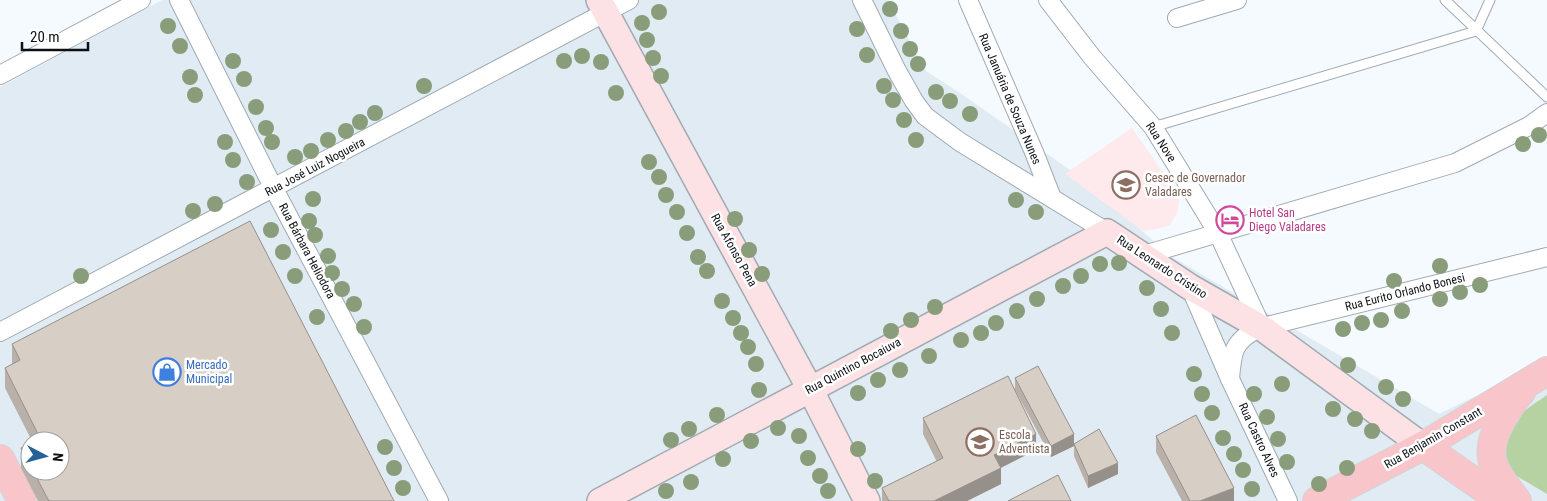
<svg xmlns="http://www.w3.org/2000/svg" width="1547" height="501" viewBox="0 0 1547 501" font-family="'Roboto Condensed',sans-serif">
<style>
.built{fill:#e0ebf3;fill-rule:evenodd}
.education{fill:#fee9ed}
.green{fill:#b6d1a2}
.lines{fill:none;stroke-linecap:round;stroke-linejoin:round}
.lane-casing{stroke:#a0aab1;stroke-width:11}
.street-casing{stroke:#a0aab1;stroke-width:20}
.secondary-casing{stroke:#a0aab1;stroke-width:28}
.primary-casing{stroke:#d3d4d5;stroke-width:30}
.lane{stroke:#fff;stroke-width:9}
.street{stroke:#fff;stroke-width:18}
.secondary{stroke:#fce2e5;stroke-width:25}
.primary{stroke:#f8c5cb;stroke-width:28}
.tree{fill:#899d7b}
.wall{fill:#b9b1a9}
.shaded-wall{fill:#96908a}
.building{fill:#d7cec5;stroke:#96908a}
.labels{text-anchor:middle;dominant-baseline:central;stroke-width:5;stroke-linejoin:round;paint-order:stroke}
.street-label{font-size:12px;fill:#0d1013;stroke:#fff}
.education-label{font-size:12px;fill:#785e54;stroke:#fff;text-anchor:start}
.hotel-label{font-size:12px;fill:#b23c85;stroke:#fff;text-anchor:start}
.shop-label{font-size:12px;fill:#366cbe;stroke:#fff;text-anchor:start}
</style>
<rect width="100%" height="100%" fill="#f4faff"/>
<path class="built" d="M162 0H888L926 71 960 93 1070 170 1174 258 1439 414 1547 361V501H0V87ZM30 441H60V471H30Z"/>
<path class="education" d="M1132 128 1179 196V204L1177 213 1169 226 1157 229 1143 231 1065 174Z"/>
<path class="green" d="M1547 395V494L1515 475 1506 466C1505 458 1502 447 1503 439 1507 419 1532 406 1547 395Z"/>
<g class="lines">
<g class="lane-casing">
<g id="lane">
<path d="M1445 0 1547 97"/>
<path d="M1153 127 1476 31 1490 0"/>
</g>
</g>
<g class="street-casing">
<g id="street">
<path d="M179 0 274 189 439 501"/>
<path d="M862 0 897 71 914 101 925 116 960 142 1107 232"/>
<path d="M968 0 1034 152 1052 198"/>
<path d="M1048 0 1092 57 1153 127 1218 233 1262 328"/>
<path d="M1177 18 1237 0"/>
<path d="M0 75 141 0"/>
<path d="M1144 255 1455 163 1529 126 1547 113"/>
<path d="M1190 287 1230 379 1288 501"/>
<path d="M0 332 629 0"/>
<path d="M1230 379C1232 352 1233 341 1259 328L1547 257"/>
</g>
</g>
<g class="secondary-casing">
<g id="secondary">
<path d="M599 0 810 389 867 501"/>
<path d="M600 501 1107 232 1190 287 1262 328 1423 446"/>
</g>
</g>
<g class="primary-casing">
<g id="primary">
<path d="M1423 446 1502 501"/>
<path d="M0 459 22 501"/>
<path d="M1317 501 1423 446 1547 371"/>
<path d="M1517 501C1495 472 1481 457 1501 421 1507 411 1513 400 1521 392"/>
</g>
</g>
<use href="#lane" class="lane"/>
<use href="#street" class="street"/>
<use href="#secondary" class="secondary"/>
<use href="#primary" class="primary"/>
</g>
<g class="tree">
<circle cx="890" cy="9" r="8"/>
<circle cx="659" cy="12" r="8"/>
<circle cx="642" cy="23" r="8"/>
<circle cx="168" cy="26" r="8"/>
<circle cx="857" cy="29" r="8"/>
<circle cx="901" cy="31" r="8"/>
<circle cx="647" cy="40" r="8"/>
<circle cx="180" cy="46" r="8"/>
<circle cx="910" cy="49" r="8"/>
<circle cx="867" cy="55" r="8"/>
<circle cx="582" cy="56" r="8"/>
<circle cx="653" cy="58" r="8"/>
<circle cx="233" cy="61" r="8"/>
<circle cx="564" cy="61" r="8"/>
<circle cx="601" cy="62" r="8"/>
<circle cx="918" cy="64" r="8"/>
<circle cx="661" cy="76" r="8"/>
<circle cx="190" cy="77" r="8"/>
<circle cx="244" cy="79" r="8"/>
<circle cx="424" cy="86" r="8"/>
<circle cx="884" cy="86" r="8"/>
<circle cx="936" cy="92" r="8"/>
<circle cx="616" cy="93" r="8"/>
<circle cx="195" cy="95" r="8"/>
<circle cx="893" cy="100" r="8"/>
<circle cx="950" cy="101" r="8"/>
<circle cx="256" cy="107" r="8"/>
<circle cx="375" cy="113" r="8"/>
<circle cx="970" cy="114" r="8"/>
<circle cx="904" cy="120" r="8"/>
<circle cx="360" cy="122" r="8"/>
<circle cx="266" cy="128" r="8"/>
<circle cx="346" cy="131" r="8"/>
<circle cx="1539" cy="135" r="8"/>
<circle cx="328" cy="140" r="8"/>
<circle cx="916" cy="140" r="8"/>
<circle cx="225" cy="142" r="8"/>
<circle cx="272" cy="142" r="8"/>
<circle cx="1523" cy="144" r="8"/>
<circle cx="311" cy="151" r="8"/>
<circle cx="295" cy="157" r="8"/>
<circle cx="233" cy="160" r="8"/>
<circle cx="649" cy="162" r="8"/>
<circle cx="659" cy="177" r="8"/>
<circle cx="247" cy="182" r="8"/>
<circle cx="666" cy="195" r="8"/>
<circle cx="313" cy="199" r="8"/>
<circle cx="1016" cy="200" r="8"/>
<circle cx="215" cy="204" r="8"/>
<circle cx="193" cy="211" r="8"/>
<circle cx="677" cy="212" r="8"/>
<circle cx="1036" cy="212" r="8"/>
<circle cx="735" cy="219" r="8"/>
<circle cx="309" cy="221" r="8"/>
<circle cx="271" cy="230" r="8"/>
<circle cx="687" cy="233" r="8"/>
<circle cx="315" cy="235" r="8"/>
<circle cx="749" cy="250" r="8"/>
<circle cx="283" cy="252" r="8"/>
<circle cx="328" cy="256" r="8"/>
<circle cx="698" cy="257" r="8"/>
<circle cx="1119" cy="263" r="8"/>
<circle cx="1100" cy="264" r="8"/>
<circle cx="1440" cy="266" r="8"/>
<circle cx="707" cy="271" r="8"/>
<circle cx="332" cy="273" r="8"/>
<circle cx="762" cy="274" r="8"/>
<circle cx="81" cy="276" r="8"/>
<circle cx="295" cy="276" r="8"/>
<circle cx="1081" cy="276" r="8"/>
<circle cx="1394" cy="281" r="8"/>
<circle cx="1480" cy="285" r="8"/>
<circle cx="1063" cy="286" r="8"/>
<circle cx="1147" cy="288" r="8"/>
<circle cx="342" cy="289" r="8"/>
<circle cx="1460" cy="292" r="8"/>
<circle cx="1037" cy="299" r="8"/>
<circle cx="1440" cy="299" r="8"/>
<circle cx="722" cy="301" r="8"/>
<circle cx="354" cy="304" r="8"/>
<circle cx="935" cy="307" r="8"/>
<circle cx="1161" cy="309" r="8"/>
<circle cx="1017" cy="311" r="8"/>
<circle cx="1402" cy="311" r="8"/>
<circle cx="317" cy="317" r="8"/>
<circle cx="733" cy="318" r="8"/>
<circle cx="911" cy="320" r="8"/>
<circle cx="1381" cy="320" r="8"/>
<circle cx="996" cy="323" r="8"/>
<circle cx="1362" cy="323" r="8"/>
<circle cx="364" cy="327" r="8"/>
<circle cx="1343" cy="329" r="8"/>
<circle cx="891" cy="331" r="8"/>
<circle cx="741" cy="333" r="8"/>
<circle cx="981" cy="333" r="8"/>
<circle cx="1172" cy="333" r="8"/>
<circle cx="961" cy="340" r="8"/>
<circle cx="748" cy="347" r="8"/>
<circle cx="929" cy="356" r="8"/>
<circle cx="756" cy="364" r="8"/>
<circle cx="1348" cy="365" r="8"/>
<circle cx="900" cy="370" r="8"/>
<circle cx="1194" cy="374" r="8"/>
<circle cx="878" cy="380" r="8"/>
<circle cx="1282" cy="384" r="8"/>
<circle cx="1386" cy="387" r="8"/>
<circle cx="759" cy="390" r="8"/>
<circle cx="858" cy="393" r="8"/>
<circle cx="1202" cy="394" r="8"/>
<circle cx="1254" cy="394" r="8"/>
<circle cx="1403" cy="399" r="8"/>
<circle cx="1333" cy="409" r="8"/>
<circle cx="1212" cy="413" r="8"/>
<circle cx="717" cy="415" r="8"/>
<circle cx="1267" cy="417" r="8"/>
<circle cx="1355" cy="419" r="8"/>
<circle cx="778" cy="428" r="8"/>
<circle cx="689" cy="429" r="8"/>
<circle cx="1372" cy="431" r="8"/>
<circle cx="799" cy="436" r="8"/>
<circle cx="1223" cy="438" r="8"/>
<circle cx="1278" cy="439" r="8"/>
<circle cx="671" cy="440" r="8"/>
<circle cx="751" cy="441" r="8"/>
<circle cx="385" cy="447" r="8"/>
<circle cx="858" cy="449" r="8"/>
<circle cx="1234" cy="454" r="8"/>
<circle cx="808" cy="458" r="8"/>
<circle cx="723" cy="459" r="8"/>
<circle cx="1287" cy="462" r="8"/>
<circle cx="394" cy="468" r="8"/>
<circle cx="1347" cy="468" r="8"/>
<circle cx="1243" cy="470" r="8"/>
<circle cx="820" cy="476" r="8"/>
<circle cx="875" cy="481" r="8"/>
<circle cx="691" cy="482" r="8"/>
<circle cx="1319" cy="484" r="8"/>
<circle cx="403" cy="488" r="8"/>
<circle cx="1252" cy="489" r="8"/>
<circle cx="666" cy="491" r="8"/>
<circle cx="828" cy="491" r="8"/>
</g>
<g class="wall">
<path d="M12 344 394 501H38L21 468V448L30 443V471H60V441H32L5 388V368L12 364Z"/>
<path d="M1015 378 1074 444 1118 474 1088 488 1074 456V446L1051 457 1015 390Z"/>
<path d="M923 418 1036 450 1001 468V484L967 501H882V488L937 462 923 434Z"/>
<path d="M1156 436 1234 501H1182L1156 452Z"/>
</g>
<g class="shaded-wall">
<path d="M1036 434V450L994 471V455Z"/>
<path d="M1074 434V446L1051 457V446Z"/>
<path d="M1118 463V474L1088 488V476Z"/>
<path d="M1001 468V484L967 501H934Z"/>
<path d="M1234 488V501H1200Z"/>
</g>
<g class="building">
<path d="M250 221 394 501H49L33 471H60V441H34L40 438 5 368 20 360 12 344Z"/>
<path d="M1038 366 1074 434 1051 446 1015 378Z"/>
<path d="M1008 376 1036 434 994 455 1001 468 934 501H889L882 488 943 458 923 418Z"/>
<path d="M1196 415 1234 488 1200 501H1190L1156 436Z"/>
<path d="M1099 429 1118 463 1088 476 1074 444Z"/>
<path d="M30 443V465L21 448Z"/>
<path d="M1058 475 1071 501H1008Z"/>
</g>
<defs>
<g id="school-ring" transform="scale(1.4375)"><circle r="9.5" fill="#fff" stroke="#8d6e63" stroke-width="1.5"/><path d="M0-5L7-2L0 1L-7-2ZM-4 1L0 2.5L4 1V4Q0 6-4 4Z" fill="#8d6e63"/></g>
<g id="hotel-ring" transform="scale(1.4375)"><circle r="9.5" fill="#fff" stroke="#d1479c" stroke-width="1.5"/><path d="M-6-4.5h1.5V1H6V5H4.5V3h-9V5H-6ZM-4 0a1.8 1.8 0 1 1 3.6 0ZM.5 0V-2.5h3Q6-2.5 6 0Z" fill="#d1479c"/></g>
<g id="shop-ring" transform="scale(1.4375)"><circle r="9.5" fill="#fff" stroke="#3f7fe0" stroke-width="1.5"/><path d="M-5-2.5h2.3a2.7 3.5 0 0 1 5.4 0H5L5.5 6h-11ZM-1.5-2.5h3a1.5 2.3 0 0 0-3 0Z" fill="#3f7fe0"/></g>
</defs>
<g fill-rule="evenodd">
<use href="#school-ring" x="1126" y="185"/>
<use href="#hotel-ring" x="1230" y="220"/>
<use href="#shop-ring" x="167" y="372"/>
<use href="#school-ring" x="980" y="442"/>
</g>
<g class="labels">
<g class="street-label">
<text transform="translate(1010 99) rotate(67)">Rua Januária de Souza Nunes</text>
<text transform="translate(1161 142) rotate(57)">Rua Nove</text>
<text transform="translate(315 167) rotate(-28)">Rua José Luiz Nogueira</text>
<text transform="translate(734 250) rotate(61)">Rua Afonso Pena</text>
<text transform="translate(307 251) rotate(62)">Rua Bárbara Heliodora</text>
<text transform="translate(1162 267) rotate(33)">Rua Leonardo Cristino</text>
<text transform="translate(1405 292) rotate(-14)">Rua Eurito Orlando Bonesi</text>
<text transform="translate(853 366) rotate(-28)">Rua Quintino Bocaiuva</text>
<text transform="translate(1433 438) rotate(-30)">Rua Benjamin Constant</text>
<text transform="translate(1259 440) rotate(65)">Rua Castro Alves</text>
</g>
<g class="education-label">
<text x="1145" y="178">Cesec de Governador<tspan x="1145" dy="14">Valadares</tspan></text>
<text x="999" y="435">Escola<tspan x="999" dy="14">Adventista</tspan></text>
</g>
<g class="hotel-label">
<text x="1249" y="213">Hotel San<tspan x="1249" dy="14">Diego Valadares</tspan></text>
</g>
<g class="shop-label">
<text x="186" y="365">Mercado<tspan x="186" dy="14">Municipal</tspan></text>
</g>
</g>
<g transform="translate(45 456) rotate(96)"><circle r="24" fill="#ffffff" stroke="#9e9fa1"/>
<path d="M0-4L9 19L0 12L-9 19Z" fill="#266299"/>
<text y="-8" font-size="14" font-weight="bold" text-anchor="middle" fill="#0d1013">N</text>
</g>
<path d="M22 42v8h66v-8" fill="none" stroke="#0d1013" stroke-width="2.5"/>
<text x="30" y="42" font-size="15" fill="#0d1013" stroke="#ffffff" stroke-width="4" paint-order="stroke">20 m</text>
</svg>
